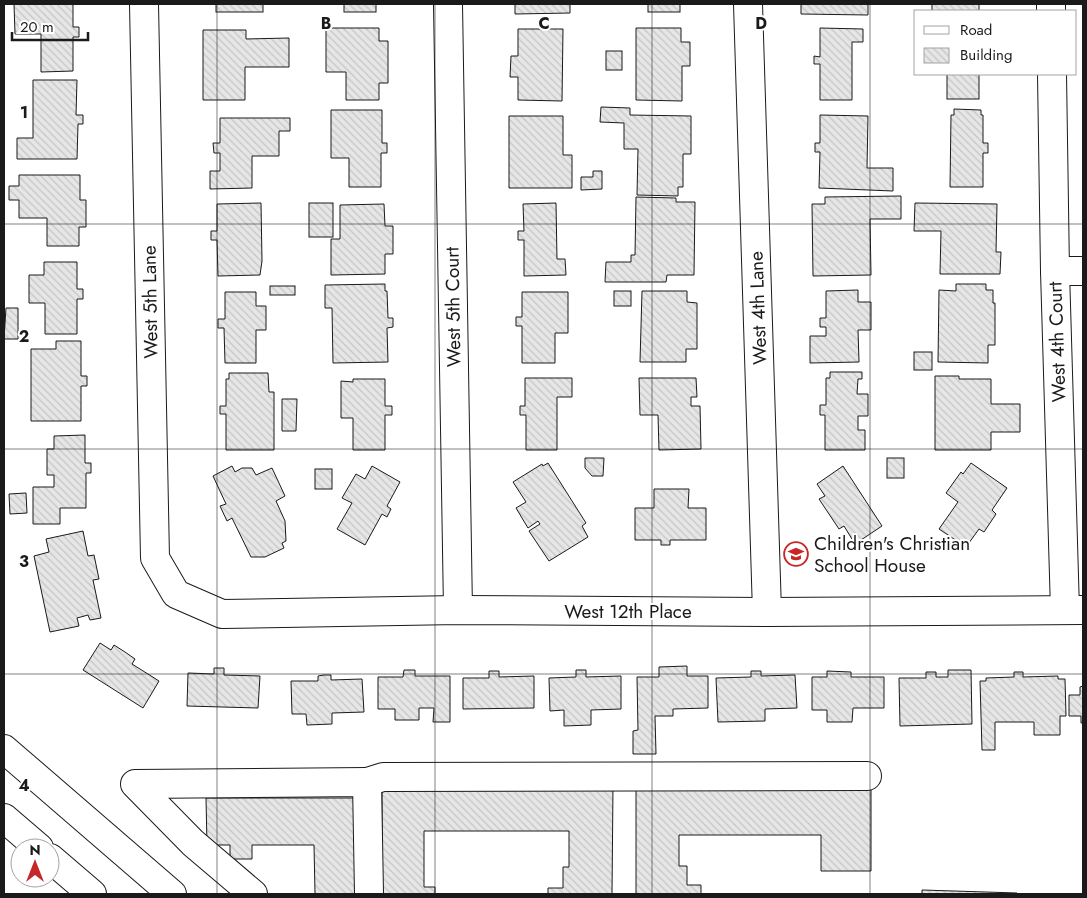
<svg xmlns="http://www.w3.org/2000/svg" width="1087" height="898" viewBox="0 0 1087 898" font-family="Jost,sans-serif">
<style>
.building{fill:url(#building-back-hatch);stroke:#1a1a1a}
.lines{fill:none;stroke-linecap:round;stroke-linejoin:round}
.minor-casing{stroke:#1a1a1a;stroke-width:30}
.highway-casing{stroke:#1a1a1a;stroke-width:30}
.minor{stroke:#fff;stroke-width:28}
.highway{stroke:#fff;stroke-width:28}
.grid{fill:none;stroke:#1a1a1a;stroke-width:1;stroke-opacity:0.55}
.labels{text-anchor:middle;dominant-baseline:central;stroke-width:4;stroke-linejoin:round;paint-order:stroke}
.street-label{font-size:19px;fill:#1a1a1a;stroke:#fff}
.poi-label{font-size:19px;fill:#1a1a1a;stroke:#fff;text-anchor:start}
.grid-label{font-size:16px;text-anchor:middle;font-weight:bold;fill:#1a1a1a;stroke:#fff;stroke-width:4;stroke-linejoin:round;paint-order:stroke}
</style>
<defs>
<pattern id="building-back-hatch" width="6" height="6" patternUnits="userSpaceOnUse" patternTransform="scale(1.25)"><rect width="6" height="6" fill="#e6e6e6"/><path d="M-1 5l2 2M0 0l6 6M5-1l2 2" fill="none" stroke="#c5c5c5"/></pattern>
</defs>
<rect width="100%" height="100%" fill="#fff"/>
<g class="building">
<path d="M14 4H73V27H79V37H73V71L41 72V34H15Z"/>
<rect x="216" y="4" width="47" height="8"/>
<rect x="344" y="4" width="32" height="8"/>
<path d="M515 4H570V13L515 14Z"/>
<rect x="648" y="4" width="32" height="8"/>
<path d="M801 4H868V15L801 14Z"/>
<rect x="932" y="4" width="47" height="7"/>
<path d="M326 28H379V41H388V83H379V100H346V72H326Z"/>
<path d="M636 28H681V42H690V66H682V101L636 100Z"/>
<path d="M820 28 863 29V42H852V100H820V64H814V56L820 57Z"/>
<path d="M518 29H563L562 101 518 100V77H510L511 56H518Z"/>
<path d="M203 30H246V39L289 38V67H245V100H203Z"/>
<rect x="606" y="51" width="16" height="19"/>
<rect x="947" y="74" width="32" height="25"/>
<path d="M33 80H77L76 115H83V124H78L77 159H17V138H33Z"/>
<path d="M601 107 630 108V115L691 116V154H683V187H678V196L637 195 638 149H624V123L600 122Z"/>
<path d="M954 109 981 110V115H983V143H988V153H983V187H950L951 115H954Z"/>
<path d="M331 110H382V143H387V153H381V187H349V158H331Z"/>
<path d="M820 115 868 116 867 168H893V191L819 188 820 152H815V143H820Z"/>
<path d="M509 116H563V155H572V188H509Z"/>
<path d="M220 118H290V131H279V156H252V188L210 189V171H220V153H214L213 143H220Z"/>
<path d="M593 171H602V189L581 190V177H593Z"/>
<path d="M19 175H80V200H86V227H79V246H47V218H19V200H9V186H19Z"/>
<path d="M901 196V219H870L871 275 813 276 812 204H825V197Z"/>
<path d="M636 197 676 198V202H695L694 275H667L666 282H605L606 262H631V255H635Z"/>
<path d="M261 203 262 261 260 275 218 276 217 240H211V231H217V204Z"/>
<rect x="309" y="203" width="24" height="34"/>
<path d="M556 203 557 259H565L566 275 524 276V240H518V231H524L523 204Z"/>
<path d="M915 203 997 204 996 252H1001L1000 274H940L941 231H914Z"/>
<path d="M384 204 385 226H393V254H385V274L331 275V239H340V205Z"/>
<path d="M44 262H77V289H83V299H77V334H45V303H29V275H44Z"/>
<path d="M385 284V291H387L388 318H393V327L387 328 388 362 333 363 332 308H325V285Z"/>
<path d="M956 284H986V290H993V303H995V345H988V363L938 362 939 290 956 291Z"/>
<rect x="270" y="286" width="25" height="9"/>
<path d="M858 290V302H871V330H858L859 362 810 363V336H826V327H820V318H826V291Z"/>
<rect x="614" y="291" width="17" height="15"/>
<path d="M642 291H687V302L697 303V349H686V362H640Z"/>
<path d="M225 292H256V306H266V330H256V363H225L224 328H218V319H225Z"/>
<path d="M522 292H568V333H555V363H522V326H516V317H522Z"/>
<path d="M6 308H18V339H4Z"/>
<path d="M56 341H81V376H87V386H81V421H31V349H56Z"/>
<rect x="914" y="352" width="18" height="18"/>
<path d="M830 372H862V379H858L857 394H868V416H858V430H865V450H825V415H820V405H826V378H830Z"/>
<path d="M229 373H268L269 392H274V450H226V414H220V406H226V379H229Z"/>
<path d="M935 376H959V379H991V404H1020V432H991V450H935Z"/>
<path d="M525 378H572V397H557V450H526V415H520V406H525Z"/>
<path d="M639 378H696L697 397H691V406H700L701 449 659 450 658 415H640Z"/>
<path d="M353 379H385V406H392V415H385V450H353V418H341V381L353 382Z"/>
<path d="M282 399H297L296 431H282Z"/>
<path d="M85 435V463H91V473H86V508H60V524H33V487H54V475H47V449H54V436Z"/>
<path d="M585 458H604L603 476H592L585 468Z"/>
<rect x="887" y="458" width="17" height="20"/>
<path d="M548 463 586 523 582 526 588 537 549 561 529 531 540 524 538 521 528 528 516 508 526 502 513 482 542 464 543 466Z"/>
<path d="M971 463 1007 488 992 510 996 514 984 532 979 529 966 547 939 529 958 502 946 493 961 472 963 474Z"/>
<path d="M232 466 235 472 242 468H252L256 475 272 468 285 496 276 501 285 521 286 541 282 543 284 548 265 557H251L232 518 227 521 220 506 226 504 213 476Z"/>
<path d="M372 466 400 482 387 506 391 509 387 517 382 514 365 545 337 529 352 503 342 498 356 474 365 479Z"/>
<path d="M843 466 882 526 855 544 844 526 839 529 819 499 825 496 817 484Z"/>
<rect x="315" y="469" width="17" height="20"/>
<path d="M654 489H689L688 508H706V540H670V545H661V540H635V508H654Z"/>
<path d="M26 493 27 513 10 514 9 494Z"/>
<path d="M83 531 88 556 94 555 99 579 93 580 101 618 90 620 88 615 77 618 79 626 50 632 34 556 49 552 46 539Z"/>
<path d="M100 643 111 650 114 645 125 652 135 659 132 664 159 681 143 708 83 670Z"/>
<path d="M687 666V676H708V708L673 709V716H655L656 754H633V731L638 730 637 677H659V667Z"/>
<path d="M214 668H224V675L260 676 258 708 187 706 188 673 214 674Z"/>
<path d="M404 670H415V676H450V722H433L434 708H419V720H395V709H378V677H403Z"/>
<path d="M576 670H586V677L621 676V709L591 710V725L564 726V710L550 711 549 678 576 677Z"/>
<path d="M948 670H971L972 724 900 726 899 678H926V672H936V677H948Z"/>
<path d="M489 671H499V677L534 676V708L463 709V678H489Z"/>
<path d="M751 671H761V676L795 675 797 708 765 709V721L718 722 716 678 751 677Z"/>
<path d="M827 671 851 672V677H884V708H853L852 722H827V710H812V677H827Z"/>
<path d="M1014 672H1023V677L1058 676V679H1065L1066 716H1060V735H1034V722H995V750H982L980 681H986V678L1014 677Z"/>
<path d="M324 675H331V680L362 679 364 712 332 713V724L307 725 306 714H292L291 681H318V676Z"/>
<path d="M1083 686V723H1081V716H1069V695H1080V687Z"/>
<path d="M871 784V871H821V835H679V866H687V885H701V894H636V785Z"/>
<path d="M382 785H613L612 894H548V888H563V867H569V831H424V887H435V894H382Z"/>
<path d="M206 798H358V894H315L314 845H252V859H230V845H207Z"/>
<path d="M922 890 1017 893V894H922Z"/>
</g>
<g class="lines">
<g class="minor-casing">
<g id="minor">
<path d="M144 4 155 558 176 594 222 614 458 610 767 612 1083 610"/>
<path d="M448 4 458 610"/>
<path d="M748 4 767 612"/>
<path d="M1051 4V11"/>
<path d="M1052 74 1055 271 1065 610"/>
<path d="M1055 271H1083"/>
<path d="M367 782 383 777 867 776"/>
<path d="M253 894 193 843 135 784 367 782 369 894"/>
</g>
</g>
<g class="highway-casing">
<g id="highway">
<path d="M4 749 172 894"/>
<path d="M4 818 39 848"/>
<path d="M50 858 92 894"/>
</g>
</g>
<use href="#minor" class="minor"/>
<use href="#highway" class="highway"/>
</g>
<path class="grid" d="M217 4V894M435 4V894M652 4V894M870 4V894M4 224H1083M4 449H1083M4 674H1083"/>
<defs>
<g id="school-ring" transform="scale(1.25)"><circle r="9.5" fill="#fff" stroke="#c62828" stroke-width="1.5"/><path d="M0-5L7-2L0 1L-7-2ZM-4 1L0 2.5L4 1V4Q0 6-4 4Z" fill="#c62828"/></g>
</defs>
<g fill-rule="evenodd">
<use href="#school-ring" x="796" y="554"/>
</g>
<g class="labels">
<g class="street-label">
<text transform="translate(150 302) rotate(-91)">West 5th Lane</text>
<text transform="translate(453 307) rotate(-91)">West 5th Court</text>
<text transform="translate(758 308) rotate(-92)">West 4th Lane</text>
<text transform="translate(1057 342) rotate(-92)">West 4th Court</text>
<text x="628" y="611">West 12th Place</text>
</g>
<g class="poi-label">
<text x="814" y="543">Children's Christian<tspan x="814" dy="22">School House</tspan></text>
</g>
</g>
<g class="grid-label">
<text x="326" y="29">B</text>
<text x="544" y="29">C</text>
<text x="761" y="29">D</text>
<text x="24" y="118">1</text>
<text x="24" y="342">2</text>
<text x="24" y="567">3</text>
<text x="24" y="791">4</text>
</g>
<rect width="1087" height="898" fill="none" stroke="#1a1a1a" stroke-width="10"/>
<rect x="914" y="10" width="162" height="65" fill="#ffffff" stroke="#a3a3a3"/>
<rect x="924" y="26" width="25" height="8" fill="#ffffff" stroke="#a3a3a3"/>
<text x="960" y="35" font-size="15" fill="#1a1a1a">Road</text>
<rect x="924" y="48" width="25" height="15" fill="url(#building-back-hatch)" stroke="#a3a3a3"/>
<text x="960" y="60" font-size="15" fill="#1a1a1a">Building</text>
<g transform="translate(35 863)"><circle r="24" fill="#ffffff" stroke="#a3a3a3"/>
<path d="M0-4L9 19L0 12L-9 19Z" fill="#c62828"/>
<text y="-8" font-size="14" font-weight="bold" text-anchor="middle" fill="#1a1a1a">N</text>
</g>
<path d="M12 32v8h76v-8" fill="none" stroke="#1a1a1a" stroke-width="2.5"/>
<text x="20" y="32" font-size="15" fill="#1a1a1a" stroke="#ffffff" stroke-width="4" paint-order="stroke">20 m</text>
</svg>
